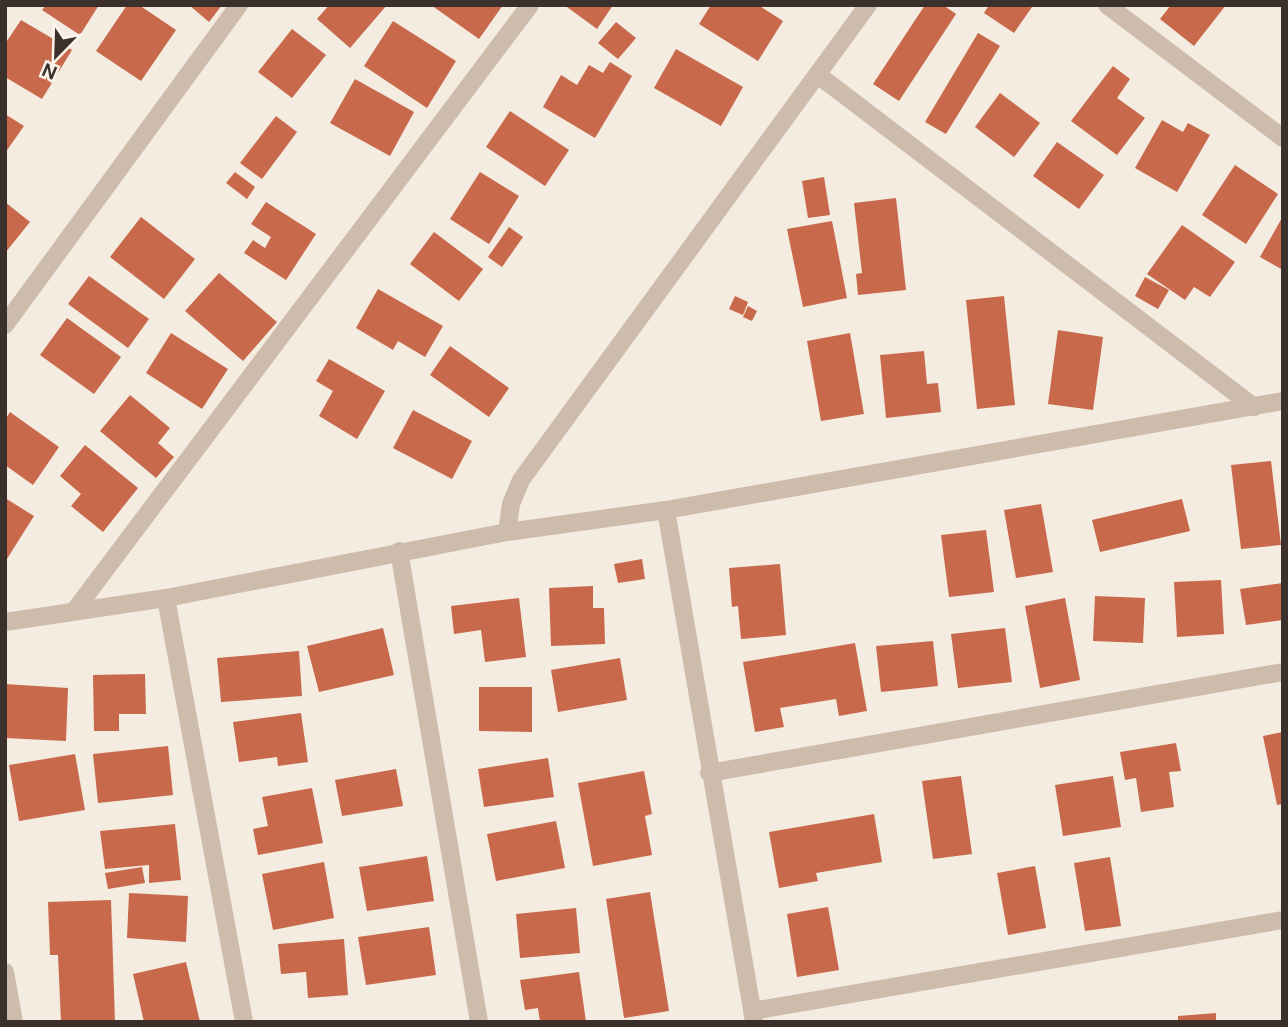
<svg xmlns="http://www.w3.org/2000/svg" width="1288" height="1027" viewBox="0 0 1288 1027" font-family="'DM Sans',sans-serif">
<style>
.building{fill:#c8694b}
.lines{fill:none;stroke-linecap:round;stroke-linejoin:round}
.street{stroke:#cdbbac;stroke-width:18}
</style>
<rect width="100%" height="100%" fill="#f4ebe1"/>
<g class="building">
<path d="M46 5H99L80 35 42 10Z"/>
<path d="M127 5H139L176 30 141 81 96 51Z"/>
<path d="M189 5H222L209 22Z"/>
<path d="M329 5H387L350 48 317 19Z"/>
<path d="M431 5H503L479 39Z"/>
<path d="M568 5H613L597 29 567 7Z"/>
<path d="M711 5H758L783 21 758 61 699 24Z"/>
<path d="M925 5H943L956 14 899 101 873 84Z"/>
<path d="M989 5H1030L1032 7 1014 33 984 13Z"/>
<path d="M1171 5H1226L1194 46 1160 19Z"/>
<path d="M21 20 72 50 42 99 5 77V44Z"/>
<path d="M393 21 456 61 427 108 364 66Z"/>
<path d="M616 22 636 38 618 59 598 43Z"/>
<path d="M292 29 326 55 292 98 258 72Z"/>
<path d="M978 33 1000 46 946 134 925 122Z"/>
<path d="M676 49 743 87 721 126 654 88Z"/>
<path d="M610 62 632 76 595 138 543 107 561 75 577 85 589 65 603 73Z"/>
<path d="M1113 66 1130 79 1117 98 1145 118 1117 155 1071 121Z"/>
<path d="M355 79 414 112 390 156 330 123Z"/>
<path d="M1000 93 1040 123 1014 157 975 127Z"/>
<path d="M510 111 569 150 545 186 486 147Z"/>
<path d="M5 114 24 126 5 153Z"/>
<path d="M276 116 297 132 262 179 240 163Z"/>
<path d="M1162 120 1183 132 1188 123 1210 135 1177 192 1135 168Z"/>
<path d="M1057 142 1104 175 1079 209 1033 176Z"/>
<path d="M1235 165 1278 194 1246 244 1202 215Z"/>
<path d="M235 172 255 187 247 199 226 183Z"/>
<path d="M480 172 519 196 489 244 450 219Z"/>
<path d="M824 177 830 215 808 218 802 181Z"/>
<path d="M896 198 906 290 858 295 856 274 862 273 854 203Z"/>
<path d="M5 202 30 222 5 253Z"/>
<path d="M266 202 316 234 286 280 244 253 253 240 265 248 271 237 251 224Z"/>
<path d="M1283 216V270L1260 257Z"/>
<path d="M141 217 195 259 164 299 110 257Z"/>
<path d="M832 221 847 298 803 307 787 229Z"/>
<path d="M1182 225 1235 262 1210 297 1194 287 1185 300 1147 274Z"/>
<path d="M509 227 523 237 502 267 488 257Z"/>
<path d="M434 232 483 269 459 301 410 264Z"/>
<path d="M219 273 277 322 243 361 185 311Z"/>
<path d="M89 276 149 319 128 348 68 304Z"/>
<path d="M1145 277 1169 290 1158 309 1135 296Z"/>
<path d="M378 289 443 326 425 357 398 341 393 350 356 328Z"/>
<path d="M735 296 748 302 743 315 729 309Z"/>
<path d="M1004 296 1015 405 977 409 966 300Z"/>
<path d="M748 306 757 311 752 321 743 317Z"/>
<path d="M67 318 121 357 94 394 40 355Z"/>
<path d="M1058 330 1103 337 1093 410 1048 404Z"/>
<path d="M171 333 228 369 202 409 146 373Z"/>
<path d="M850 333 864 414 821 421 807 341Z"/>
<path d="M450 346 509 388 489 417 430 375Z"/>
<path d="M924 351 927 384 938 383 941 412 886 418 880 355Z"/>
<path d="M329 359 385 391 357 439 319 416 333 391 316 381Z"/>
<path d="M130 395 170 428 158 443 174 457 156 478 100 431Z"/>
<path d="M413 410 472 441 452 479 393 448Z"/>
<path d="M10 412 59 447 33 485 5 465V420Z"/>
<path d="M85 445 138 488 103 532 71 506 81 494 60 476Z"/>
<path d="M1271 461 1281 545 1241 549 1231 465Z"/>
<path d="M5 498 34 516 5 562Z"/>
<path d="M1182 499 1190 531 1100 552 1092 520Z"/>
<path d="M1041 504 1053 572 1016 578 1004 510Z"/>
<path d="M986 530 994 592 949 597 941 535Z"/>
<path d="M642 559 645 579 618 583 614 564Z"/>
<path d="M780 564 786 635 741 639 738 606 732 607 729 568Z"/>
<path d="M1221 580 1224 634 1177 637 1174 582Z"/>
<path d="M1283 583V620L1246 625 1240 589Z"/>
<path d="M593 586V608H604L605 644 551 646 549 588Z"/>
<path d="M1095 596 1145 598 1143 643 1093 641Z"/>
<path d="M519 598 526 657 485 662 481 630 454 634 451 606Z"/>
<path d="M1065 598 1080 680 1040 688 1025 606Z"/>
<path d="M383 628 394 675 319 692 307 646Z"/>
<path d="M1005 628 1012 682 958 688 951 634Z"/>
<path d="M933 641 938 686 881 692 876 646Z"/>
<path d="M855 643 867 711 839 716 836 699 780 708 784 727 755 732 743 662Z"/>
<path d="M299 651 302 696 221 702 217 658Z"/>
<path d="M620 658 627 700 558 712 551 670Z"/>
<path d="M145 674 146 714H119V731H94L93 675Z"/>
<path d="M5 684 68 688 66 741 5 738Z"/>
<path d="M479 687H532V732L479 731Z"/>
<path d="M301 713 308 762 278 766 277 757 239 762 233 722Z"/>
<path d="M1283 732V804L1277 805 1263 736Z"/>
<path d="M1176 743 1181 771 1169 772 1174 807 1141 812 1136 778 1125 780 1120 752Z"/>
<path d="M168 746 173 795 98 803 93 754Z"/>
<path d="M75 754 85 810 19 821 9 765Z"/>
<path d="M548 758 554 797 484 807 478 769Z"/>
<path d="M396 769 403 806 342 816 335 780Z"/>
<path d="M644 771 652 814 645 816 652 855 593 866 578 783Z"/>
<path d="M961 776 972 854 933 859 922 781Z"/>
<path d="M1113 776 1121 827 1063 836 1055 785Z"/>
<path d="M312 788 323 843 258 855 253 829 268 826 262 797Z"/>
<path d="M874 814 882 862 816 873 818 881 779 888 769 832Z"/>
<path d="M556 821 565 868 496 881 487 834Z"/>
<path d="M175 824 181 880 149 883V865L105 869 100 831Z"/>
<path d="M427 856 434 901 367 911 359 867Z"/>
<path d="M1110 857 1121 926 1085 931 1074 863Z"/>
<path d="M324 862 334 918 273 930 262 874Z"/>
<path d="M1035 866 1046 928 1008 935 997 873Z"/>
<path d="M142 867 145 883 108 889 105 873Z"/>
<path d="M650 892 669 1011 624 1018 606 899Z"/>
<path d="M129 893 188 896 186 942 127 938Z"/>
<path d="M111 900 115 1022H61L58 955H50L48 902Z"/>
<path d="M828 907 839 970 797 977 787 914Z"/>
<path d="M576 908 580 953 520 958 516 914Z"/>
<path d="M429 927 436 975 366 985 358 937Z"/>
<path d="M344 939 348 995 308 998 306 972 281 974 278 944Z"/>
<path d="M186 962 200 1022H144L133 974Z"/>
<path d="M579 972 586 1022H540L538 1008 525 1010 520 980Z"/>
<path d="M1216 1013V1022H1178V1016Z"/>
</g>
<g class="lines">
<g class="street">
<path d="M1107 5 1283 138"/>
<path d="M818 75 1254 407"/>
<path d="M5 325 239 5"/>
<path d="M666 510 754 1021"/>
<path d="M507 532 511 504 521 480 868 5"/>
<path d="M399 551 479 1022"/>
<path d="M166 598 244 1022"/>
<path d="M75 610 530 5"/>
<path d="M5 622 166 598 507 532 666 510 1283 401"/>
<path d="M709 773 1283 672"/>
<path d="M5 972 14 1022"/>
<path d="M752 1011 1283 920"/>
</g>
</g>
<rect width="1288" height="1027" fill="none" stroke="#3b302b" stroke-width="14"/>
<g transform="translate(56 56) rotate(203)" stroke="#fbf5ee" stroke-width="5" paint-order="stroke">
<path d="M0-5L12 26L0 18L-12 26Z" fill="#3b302b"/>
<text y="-10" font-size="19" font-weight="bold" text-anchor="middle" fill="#3b302b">N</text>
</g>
</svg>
